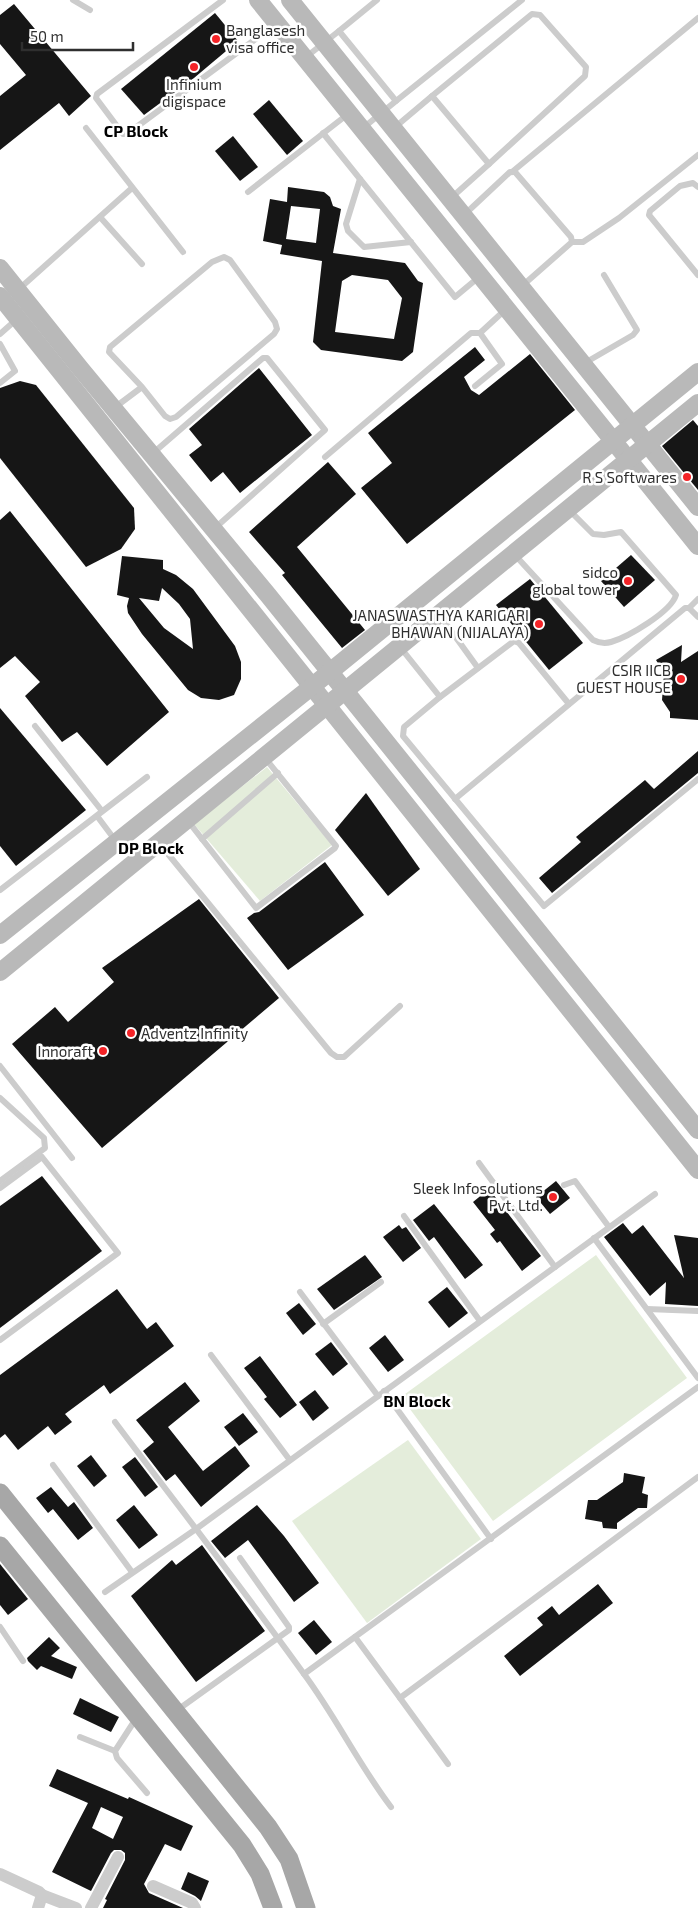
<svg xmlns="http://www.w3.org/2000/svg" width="698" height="1908" viewBox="0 0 698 1908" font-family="'Exo 2',sans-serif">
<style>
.green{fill:#e4eddb}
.building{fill:#161616;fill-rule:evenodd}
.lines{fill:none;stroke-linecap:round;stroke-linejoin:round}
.lane{stroke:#ccc;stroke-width:6}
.street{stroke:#ccc;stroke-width:12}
.secondary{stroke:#b9b9b9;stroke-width:18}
.primary{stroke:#a7a7a7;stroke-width:19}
.poi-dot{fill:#f42327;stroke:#fff;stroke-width:2}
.labels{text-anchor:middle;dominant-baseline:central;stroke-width:5;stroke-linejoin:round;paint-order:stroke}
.poi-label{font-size:15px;fill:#2f2f2f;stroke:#fff;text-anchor:end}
.neighbourhood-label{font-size:16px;font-weight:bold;fill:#000;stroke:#fff}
</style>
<rect width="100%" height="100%" fill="#fff"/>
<g class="green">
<path d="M267 767 332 845 260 901 194 824Z"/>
<path d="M596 1255 687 1378 493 1521 401 1397Z"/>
<path d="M408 1440 481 1539 367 1623 292 1521Z"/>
</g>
<g class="building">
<path d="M14 4 91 96 69 116 59 103 0 150V96L26 75 0 44V15Z"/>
<path d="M215 13 238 41 194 78 144 115 121 89Z"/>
<path d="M269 100 303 141 287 155 253 114Z"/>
<path d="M233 136 258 167 240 181 215 151Z"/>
<path d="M288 187 324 192 330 197 333 206 341 209 333 253 405 263 418 281 423 283 413 352 402 361 321 350 313 342 322 261 280 254 282 245 263 241 270 199 287 202ZM291 206 320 209 316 243 286 239ZM352 275 388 280 402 298 394 339 335 332 342 281Z"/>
<path d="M475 347 485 360 464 377 471 390 479 395 530 354 575 410 407 544 361 488 392 463 368 433Z"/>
<path d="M259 368 312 435 240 493 223 472 211 482 189 455 202 445 189 429Z"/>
<path d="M20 381 36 385 134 508 135 529 121 549 86 567 0 458V388Z"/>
<path d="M693 420 698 426V490L662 446Z"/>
<path d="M328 462 356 494 297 547 365 630 342 648 282 575 285 573 249 532Z"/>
<path d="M10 511 169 712 107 766 77 732 62 742 25 696 40 682 15 656 0 668V520Z"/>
<path d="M631 555 655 580 624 607 601 581Z"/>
<path d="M122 556 163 560V569L176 575 193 589 235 646 241 662V679L234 695 219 700 201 698 188 690 142 634 128 613 127 606 129 598 117 595ZM162 588 179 604 190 619 193 649 164 628 139 598 159 601Z"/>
<path d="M530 579 583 643 549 670 496 605Z"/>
<path d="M682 645 681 662 698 651V720L670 718V712L662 700 664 673 656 660Z"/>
<path d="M0 708 86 810 16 866 0 846Z"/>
<path d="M698 751V773L552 893 539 878 581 842 576 837 645 780 654 789Z"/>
<path d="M366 793 420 869 388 896 335 830Z"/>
<path d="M325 862 364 915 288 970 247 918 254 913 259 912Z"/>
<path d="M199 899 279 998 102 1148 12 1044 55 1007 68 1022 114 982 102 968Z"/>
<path d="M42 1176 102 1251 0 1328V1206Z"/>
<path d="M556 1181 570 1198 550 1214 536 1197Z"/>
<path d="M489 1189 541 1256 522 1271 500 1241 497 1243 490 1234 495 1230 473 1202Z"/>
<path d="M434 1204 483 1265 465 1279 434 1237 429 1241 413 1220Z"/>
<path d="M623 1223 632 1234 643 1225 684 1278 674 1235 698 1238V1306L665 1304 666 1282 650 1296 604 1237Z"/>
<path d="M399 1225 402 1229 406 1227 421 1248 403 1262 383 1237Z"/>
<path d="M365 1255 382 1277 334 1310 317 1289Z"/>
<path d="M447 1287 468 1313 449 1328 428 1302Z"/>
<path d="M117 1289 147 1329 156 1322 174 1346 110 1394 104 1385 65 1414 72 1422 55 1435 48 1426 18 1450 5 1434 0 1438V1375Z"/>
<path d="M299 1303 316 1324 303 1335 286 1313Z"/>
<path d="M385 1335 404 1360 388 1372 369 1348Z"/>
<path d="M331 1342 348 1364 333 1376 315 1354Z"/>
<path d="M260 1356 297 1405 280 1418 264 1399 267 1397 244 1368Z"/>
<path d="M185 1382 200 1401 168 1427 203 1471 235 1446 250 1466 201 1507 175 1474 166 1481 143 1451 154 1442 136 1420Z"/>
<path d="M315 1390 329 1408 313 1421 299 1402Z"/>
<path d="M243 1413 258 1432 239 1446 224 1427Z"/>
<path d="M91 1455 107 1476 94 1487 77 1466Z"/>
<path d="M135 1457 158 1487 145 1497 122 1467Z"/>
<path d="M624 1473 645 1477 642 1493 648 1495 647 1508H638L617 1523V1529L603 1528 602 1522 585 1519 588 1500H597L623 1482Z"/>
<path d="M51 1487 68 1507 74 1502 93 1528 78 1540 53 1509 48 1513 36 1498Z"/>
<path d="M134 1505 158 1535 139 1549 116 1520Z"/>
<path d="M257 1505 284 1536 319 1583 294 1602 248 1540 225 1558 211 1541Z"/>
<path d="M202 1545 265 1631 196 1682 131 1596 172 1560 176 1565Z"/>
<path d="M0 1564 28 1599 8 1615 0 1605Z"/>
<path d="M598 1584 613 1603 520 1676 504 1656 543 1625 537 1618 552 1606 559 1615Z"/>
<path d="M314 1620 332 1642 316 1655 298 1633Z"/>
<path d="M49 1637 60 1648 51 1656 77 1667 72 1679 41 1666 37 1670 28 1661 27 1658Z"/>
<path d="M80 1698 119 1717 111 1732 73 1714Z"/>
<path d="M57 1769 128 1799 129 1797 193 1826 181 1851 165 1844 144 1884 149 1893 183 1908H103L107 1900 105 1899 125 1860V1853L121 1850H114L111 1853 91 1891 52 1872 88 1803 49 1786ZM101 1807 123 1817 113 1839 92 1828Z"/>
<path d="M188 1872 209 1881 201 1901 195 1896 181 1889Z"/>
</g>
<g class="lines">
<g class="lane">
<path d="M73 0 90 10"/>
<path d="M223 0 97 94 96 98 123 134H127L276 24"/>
<path d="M339 31 377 0"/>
<path d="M306 57 339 31 396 101 363 128"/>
<path d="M432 96 532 14 540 15 586 67 585 76 489 164"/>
<path d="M396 101 522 0"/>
<path d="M86 128 183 252"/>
<path d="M394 128 432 96 489 164 451 198"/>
<path d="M323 133 455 297 479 277"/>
<path d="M512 172 698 18"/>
<path d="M360 179 346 224 348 231 364 247 411 242"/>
<path d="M698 187 693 183 680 186 650 211 649 215 698 275"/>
<path d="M248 192 348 114"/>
<path d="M464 215 510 172H515L571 237 572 242 522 286"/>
<path d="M100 217 142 264"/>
<path d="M572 242H583L619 218 698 155"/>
<path d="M19 289 132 188"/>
<path d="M0 334 17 319"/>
<path d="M0 344 15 371 0 383"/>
<path d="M583 364 633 335 637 330 604 275"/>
<path d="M475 386 502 364 480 333 505 310"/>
<path d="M114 408 142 387 165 416 170 419 176 417 274 334 277 329 275 322 230 260 224 257 212 262 110 347 109 352 142 387"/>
<path d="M152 454 263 358H267L325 430 215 528"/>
<path d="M325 457 471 333H480"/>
<path d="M514 554 593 640C599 643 604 644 611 642 628 637 671 612 676 595L621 532 604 535 593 534 569 510"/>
<path d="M689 608 698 599"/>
<path d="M439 614 478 668"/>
<path d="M400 647 440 697 404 727 403 736 544 906 698 779"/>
<path d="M440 697 514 641 519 643 569 704"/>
<path d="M35 726 102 811"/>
<path d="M455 799 685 608H689L698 617"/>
<path d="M97 816 115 840"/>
<path d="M188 821 256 908 335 848 336 846 265 758"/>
<path d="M202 839 278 773"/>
<path d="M159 843 331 1053 337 1057H344L400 1006"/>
<path d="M0 890 147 777"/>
<path d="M0 1066 72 1158"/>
<path d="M0 1098 44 1138 45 1148 0 1181"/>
<path d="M479 1163 555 1267"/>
<path d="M564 1185 575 1181 609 1227"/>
<path d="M0 1188 42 1157 118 1253 0 1340"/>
<path d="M404 1216 480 1321"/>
<path d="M594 1238 698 1378"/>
<path d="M300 1292 378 1396"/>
<path d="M647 1309 698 1311"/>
<path d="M323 1324 381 1282"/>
<path d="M211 1355 289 1459"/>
<path d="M384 1391 491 1539"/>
<path d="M115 1422C178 1506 243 1589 304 1674 336 1717 359 1765 391 1807"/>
<path d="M53 1465 132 1572"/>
<path d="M105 1592 196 1529 655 1194"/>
<path d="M0 1627 23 1661"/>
<path d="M355 1637 400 1698 698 1477"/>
<path d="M304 1674 698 1387"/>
<path d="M400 1698 448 1764"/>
<path d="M176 1711 289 1630V1627L240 1558"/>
<path d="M137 1717 115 1751 117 1758 147 1793"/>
<path d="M80 1737 115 1751"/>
</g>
<g class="street">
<path d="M0 1874 39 1892 42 1895 38 1908"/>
<path d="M153 1886 192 1903 195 1908"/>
<path d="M42 1895 76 1908"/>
<path d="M91 1908 118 1857"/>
</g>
<g class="secondary">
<path d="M258 0 698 546"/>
<path d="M290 0 698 507"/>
<path d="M0 268 80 368 268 595 698 1130"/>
<path d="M0 296C231 588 464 879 698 1170"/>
<path d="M0 935 310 688 698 372"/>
<path d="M0 972 698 403"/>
</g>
<g class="primary">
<path d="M0 1493 268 1827 289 1859 306 1908"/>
<path d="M0 1546 242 1845 260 1874 273 1908"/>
</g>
</g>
<g class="poi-dot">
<circle cx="216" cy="39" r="5"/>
<circle cx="194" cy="67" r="5"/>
<circle cx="687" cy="477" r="5"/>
<circle cx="628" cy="581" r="5"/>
<circle cx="539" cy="624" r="5"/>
<circle cx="681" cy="679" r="5"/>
<circle cx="131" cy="1033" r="5"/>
<circle cx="103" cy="1051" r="5"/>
<circle cx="553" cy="1197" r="5"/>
</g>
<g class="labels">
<g class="poi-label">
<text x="226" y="30" text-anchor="start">Banglasesh<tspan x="226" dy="17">visa office</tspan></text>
<text x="194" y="84" text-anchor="middle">Infinium<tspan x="194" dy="17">digispace</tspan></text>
<text x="677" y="477">R S Softwares</text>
<text x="618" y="572">sidco<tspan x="618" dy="17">global tower</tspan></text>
<text x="529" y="615">JANASWASTHYA KARIGARI<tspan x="529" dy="17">BHAWAN (NIJALAYA)</tspan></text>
<text x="671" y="670">CSIR IICB<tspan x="671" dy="17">GUEST HOUSE</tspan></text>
<text x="141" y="1033" text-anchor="start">Adventz Infinity</text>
<text x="93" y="1051">Innoraft</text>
<text x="543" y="1188">Sleek Infosolutions<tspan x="543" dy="17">Pvt. Ltd.</tspan></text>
</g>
<g class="neighbourhood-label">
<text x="136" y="130">CP Block</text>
<text x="151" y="847">DP Block</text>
<text x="417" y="1400">BN Block</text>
</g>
</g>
<path d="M22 42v8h111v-8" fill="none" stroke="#2f2f2f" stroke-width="2.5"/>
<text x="30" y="42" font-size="15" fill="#2f2f2f" stroke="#ffffff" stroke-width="4" paint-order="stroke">50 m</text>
</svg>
